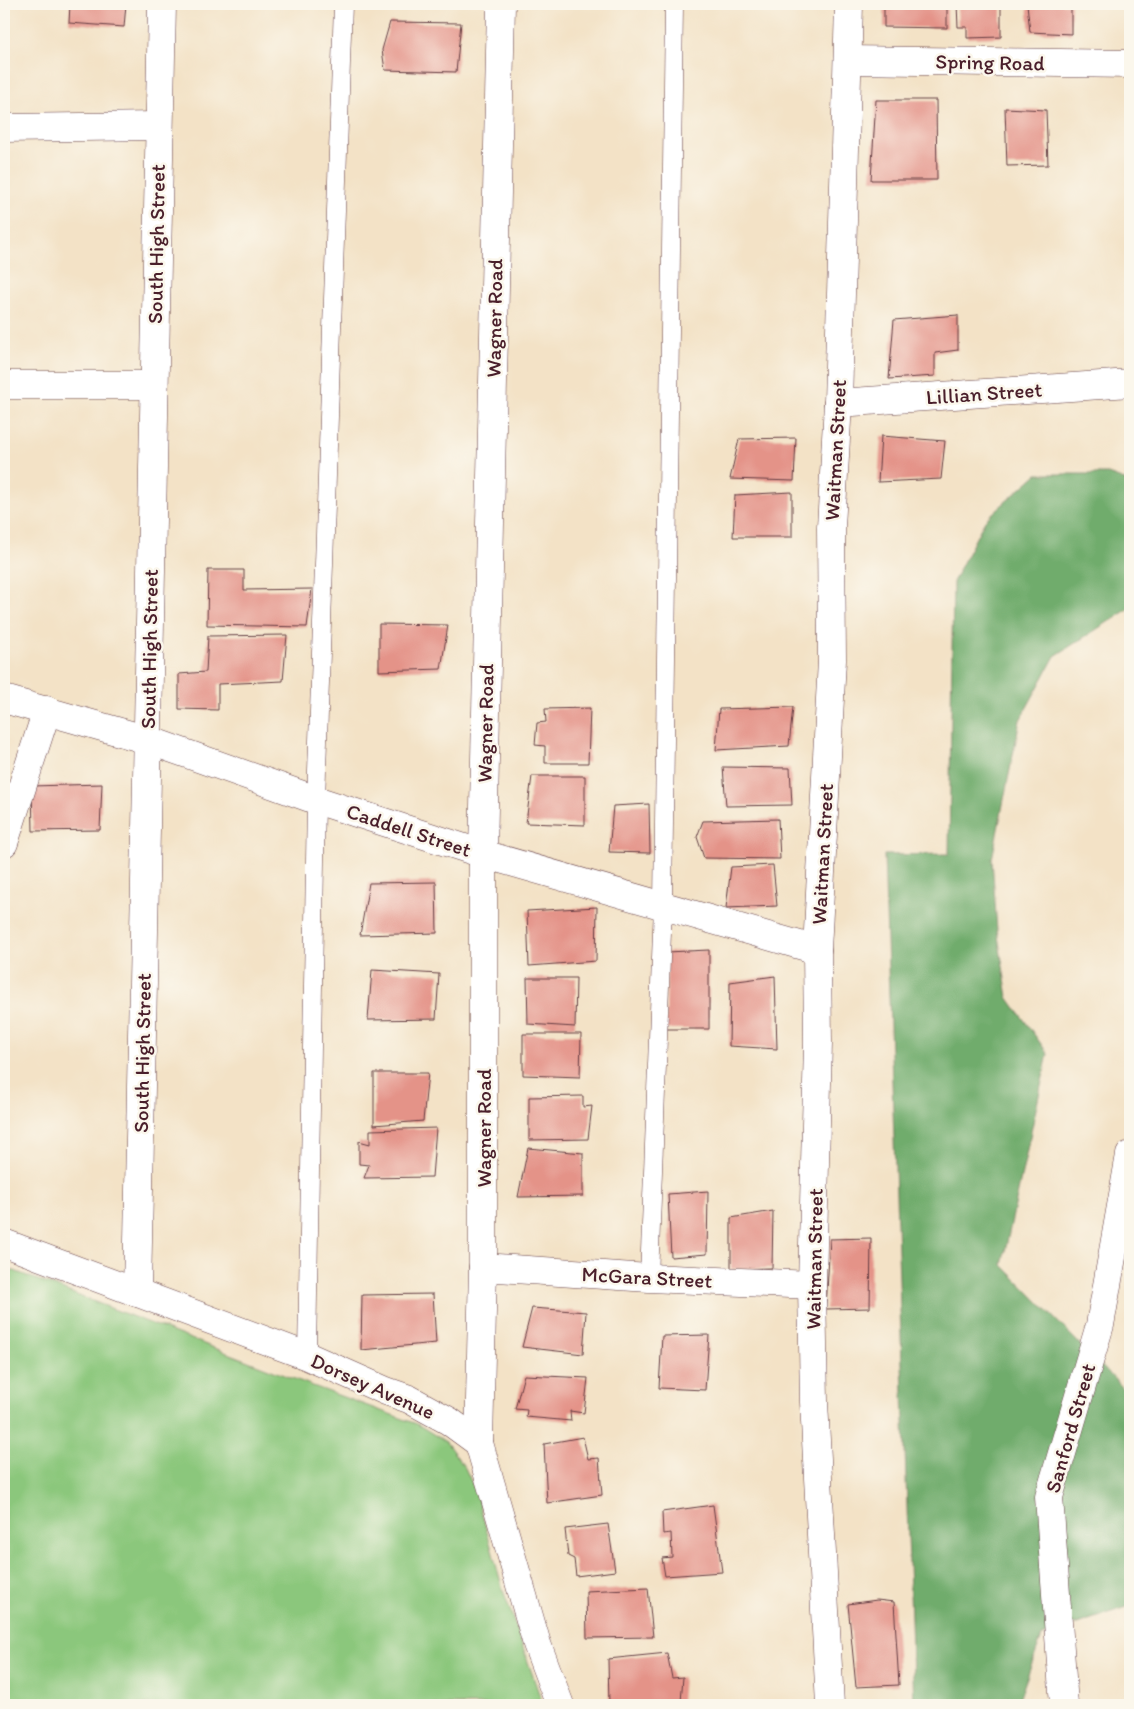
<svg xmlns="http://www.w3.org/2000/svg" width="1134" height="1709" viewBox="0 0 1134 1709" font-family="Itim,sans-serif">
<style>
.green{fill:#8bc77c;stroke:#6a7354}
.forest{fill:#70ac6c;stroke:#5d664c}
.building{fill:#e49388}
.lines{fill:none;stroke-linecap:round;stroke-linejoin:round}
.service-casing{stroke:#633c42;stroke-width:19}
.minor-casing{stroke:#633c42;stroke-width:29}
.tertiary-casing{stroke:#633c42;stroke-width:29}
.service{stroke:#fff;stroke-width:18}
.minor{stroke:#fff;stroke-width:28}
.tertiary{stroke:#fff;stroke-width:28}
.labels{text-anchor:middle;dominant-baseline:central;stroke-width:5;stroke-linejoin:round;paint-order:stroke}
.street-label{font-size:21px;fill:#4a1f2b;stroke:#fbf7ec}
</style>
<rect width="100%" height="100%" fill="#fbf7ec"/>
<filter id="ink" filterUnits="userSpaceOnUse"><feTurbulence type="fractalNoise" baseFrequency=".02" numOctaves="2"/><feDisplacementMap in="SourceGraphic" scale="10" xChannelSelector="R" yChannelSelector="G"/><feConvolveMatrix kernelMatrix="1 2 1 2 8 2 1 2 1" color-interpolation-filters="sRGB"/></filter>
<filter id="wash" filterUnits="userSpaceOnUse"><feTurbulence type="fractalNoise" baseFrequency=".0096" numOctaves="4" result="noise"/><feDisplacementMap in="SourceGraphic" scale="20" xChannelSelector="R" yChannelSelector="G"/><feGaussianBlur stdDeviation="1.12" result="paint"/><feColorMatrix in="noise" values="0 0 0 0 0 0 0 0 0 0 0 0 0 0 0 0 0 1.4 0 .05"/><feComposite in="paint" operator="in"/></filter>
<g filter="url(#wash)">
<rect width="100%" height="100%" fill="#f3e2c6"/>
<path class="green" d="M4 1267 313 1386 417 1424 446 1442 465 1468 476 1492 503 1590 543 1705H4Z"/>
<path class="forest" d="M1037 474H1108L1130 482V608L1055 656 1020 720 992 859 997 930 1008 997 1048 1054 1002 1265 1130 1395V1606L1042 1636 1017 1705H914L884 855 949 854 953 582 985 520Z"/>
<g id="blocks">
<g class="building">
<path d="M70 4H126L124 27 69 23Z"/>
<path d="M884 4H947V28L884 27Z"/>
<path d="M957 4H1001V37L967 38V27H958Z"/>
<path d="M1027 4H1071V34L1030 32Z"/>
<path d="M390 22 461 23 456 72 385 70 382 50Z"/>
<path d="M876 100H936L937 180H871Z"/>
<path d="M1005 108 1046 110 1048 165 1007 166Z"/>
<path d="M958 315V350L935 353V376L889 379 894 320Z"/>
<path d="M881 436 945 441 941 479 878 482Z"/>
<path d="M796 438 794 481 730 479 739 439Z"/>
<path d="M792 492V537H733L735 495Z"/>
<path d="M208 570H244V590L312 589 307 627 207 625Z"/>
<path d="M379 624 448 625 441 669 379 671Z"/>
<path d="M287 635 283 681 218 684V710L179 709V674L206 672 208 636Z"/>
<path d="M793 707 789 746 716 750 719 709Z"/>
<path d="M590 708 588 763H545V746L535 745 537 723 546 722 545 709Z"/>
<path d="M723 767 790 768 792 805 726 806Z"/>
<path d="M532 776H585V825L526 823Z"/>
<path d="M102 784 100 830 33 831 32 786Z"/>
<path d="M649 804 650 853 609 852 613 806Z"/>
<path d="M778 819 780 859 704 858 697 837 703 821Z"/>
<path d="M773 865 777 906 726 908 731 867Z"/>
<path d="M436 882 437 933 360 935 369 883Z"/>
<path d="M597 907 596 961 529 966 527 911Z"/>
<path d="M709 950V1029H666L667 952Z"/>
<path d="M372 970 439 974 436 1019 368 1020Z"/>
<path d="M775 976 777 1049 729 1046 730 982Z"/>
<path d="M527 978H576L575 1027 528 1024Z"/>
<path d="M523 1034H581L580 1077 523 1075Z"/>
<path d="M374 1073H428L423 1121 374 1125Z"/>
<path d="M583 1096V1107L592 1106 588 1139 529 1140V1097Z"/>
<path d="M436 1128 432 1177 364 1178 369 1165 359 1164V1141L370 1144V1130Z"/>
<path d="M528 1148 583 1153V1196L518 1197Z"/>
<path d="M708 1191 707 1254 671 1257 668 1194Z"/>
<path d="M773 1211 772 1268 731 1269V1218Z"/>
<path d="M871 1238 870 1308 826 1309 830 1239Z"/>
<path d="M433 1294 436 1343 361 1350 362 1295Z"/>
<path d="M532 1308 586 1312 583 1354 522 1347Z"/>
<path d="M709 1335 705 1390 659 1388 662 1336Z"/>
<path d="M524 1375 588 1378 584 1413 570 1411 571 1421 526 1417 527 1410 515 1409Z"/>
<path d="M583 1437 588 1459 599 1458 602 1495 547 1503 544 1444Z"/>
<path d="M713 1505 722 1572 665 1576 662 1558 672 1557 671 1533 663 1534 662 1512Z"/>
<path d="M608 1524 615 1571 576 1576 574 1559 568 1556 565 1529Z"/>
<path d="M648 1588 653 1637 587 1638 586 1591Z"/>
<path d="M877 1600 894 1602 899 1685 856 1687 848 1604Z"/>
<path d="M667 1653 672 1678 683 1677 681 1702 649 1705H609L608 1659Z"/>
</g>
</g>
</g>
<g filter="url(#ink)">
<use href="#blocks" fill-opacity="0" stroke="#633c42" stroke-width="1"/>
<g class="lines">
<g class="service-casing">
<g id="service">
<path d="M649 1278 663 905 674 4"/>
<path d="M307 1356 316 800 343 4"/>
</g>
</g>
<g class="minor-casing">
<g id="minor">
<path d="M849 60 1130 64"/>
<path d="M4 128 159 126"/>
<path d="M4 385H153"/>
<path d="M838 403 1130 383"/>
<path d="M4 699 148 740 316 800 483 854 817 950"/>
<path d="M4 843 47 710"/>
<path d="M483 1267 649 1278 812 1285"/>
<path d="M479 1443 483 1267V854L501 4"/>
<path d="M830 1705 814 1402 812 1285 818 1043 817 950 832 660 831 527 838 403 849 4"/>
<path d="M1064 1705 1049 1497 1100 1325 1130 1155"/>
</g>
</g>
<g class="tertiary-casing">
<g id="tertiary">
<path d="M4 1243 307 1356 386 1391 409 1399 449 1421 479 1443 537 1644 560 1705"/>
<path d="M137 1293C146 864 151 434 162 4"/>
</g>
</g>
<use href="#service" class="service"/>
<use href="#minor" class="minor"/>
<use href="#tertiary" class="tertiary"/>
</g>
</g>
<g class="labels">
<g class="street-label">
<text transform="translate(990 62) rotate(1)">Spring Road</text>
<text transform="translate(156 244) rotate(-89)">South High Street</text>
<text transform="translate(494 318) rotate(-89)">Wagner Road</text>
<text transform="translate(984 393) rotate(-4)">Lillian Street</text>
<text transform="translate(835 450) rotate(-87)">Waitman Street</text>
<text transform="translate(149 649) rotate(-89)">South High Street</text>
<text transform="translate(485 723) rotate(-89)">Wagner Road</text>
<text transform="translate(409 830) rotate(18)">Caddell Street</text>
<text transform="translate(822 854) rotate(-87)">Waitman Street</text>
<text transform="translate(142 1053) rotate(-89)">South High Street</text>
<text transform="translate(483 1128) rotate(-90)">Wagner Road</text>
<text transform="translate(814 1259) rotate(-89)">Waitman Street</text>
<text transform="translate(647 1277) rotate(3)">McGara Street</text>
<text transform="translate(373 1386) rotate(24)">Dorsey Avenue</text>
<text transform="translate(1070 1428) rotate(-74)">Sanford Street</text>
</g>
</g>
<rect width="1134" height="1709" fill="none" stroke="#fbf7ec" stroke-width="20"/>
</svg>
